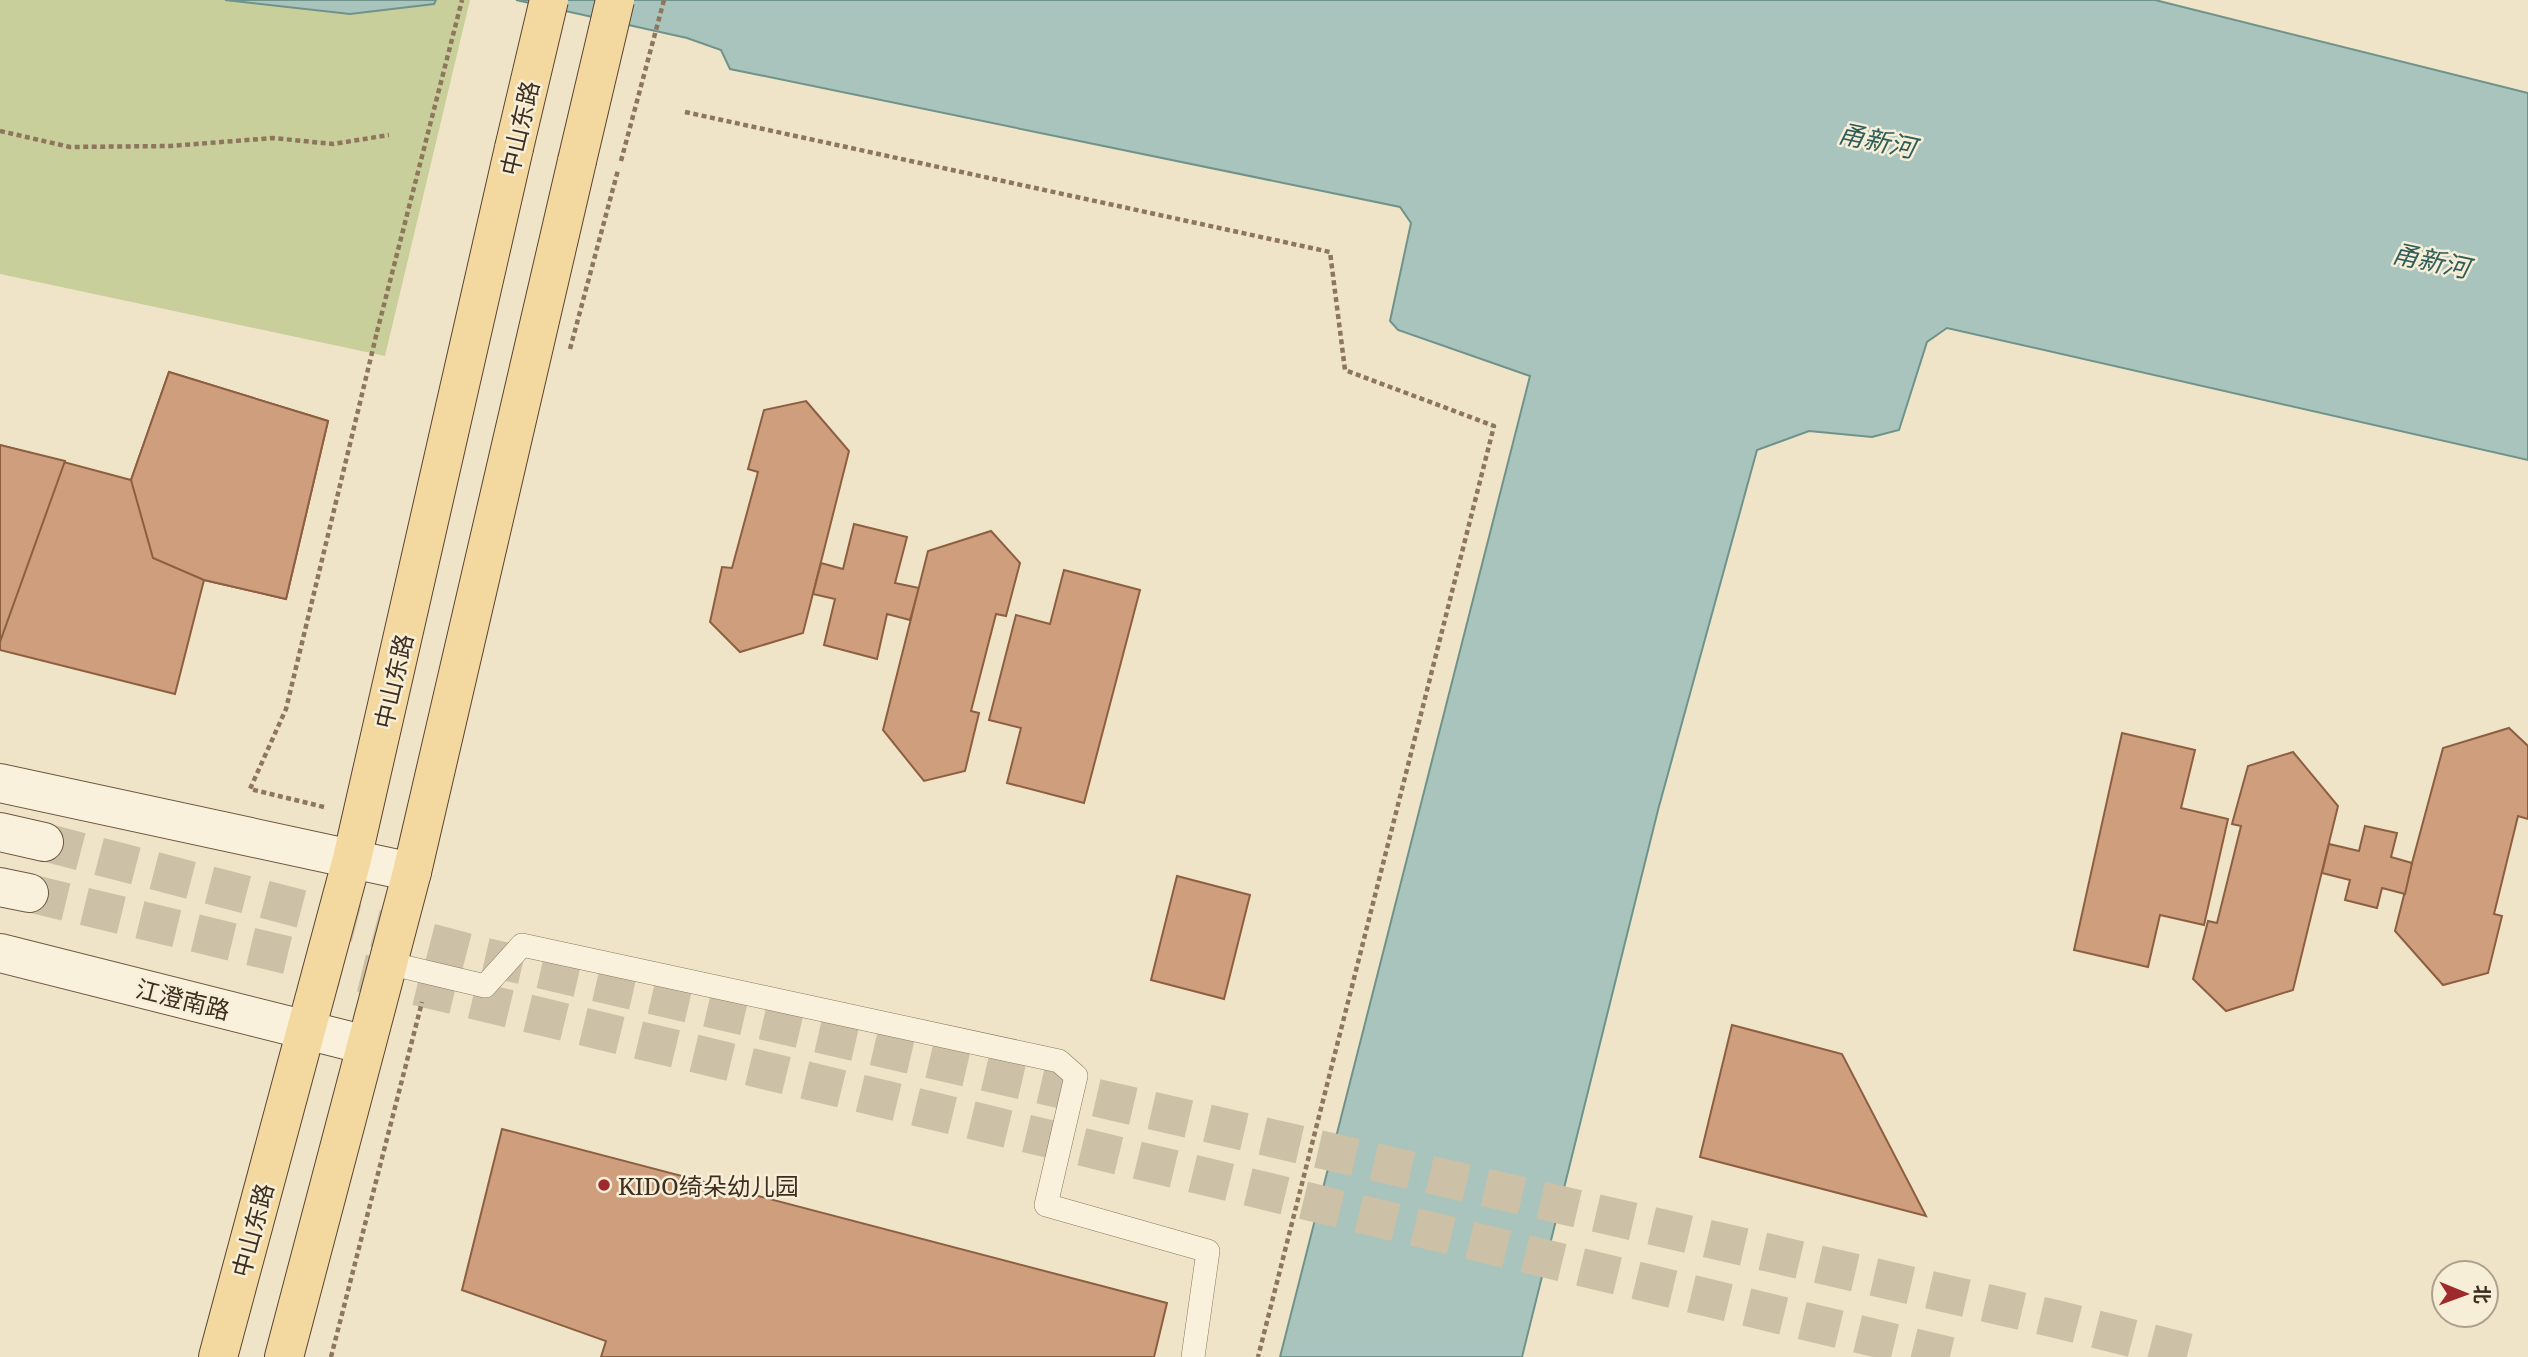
<svg xmlns="http://www.w3.org/2000/svg" width="2528" height="1357" viewBox="0 0 2528 1357" font-family="'Noto Serif','Noto Sans SC',serif">
<style>
.green{fill:#c9cf9b}
.water{fill:#a9c4bc;stroke:#6f938a;stroke-width:2}
.building{fill:#cf9f7d;stroke:#8d5f41;stroke-width:2}
.lines{fill:none;stroke-linecap:round;stroke-linejoin:round}
.secondary-tunnel{stroke:#ccc0a6;stroke-width:38;stroke-dasharray:38 19;stroke-linecap:butt}
.service-casing{stroke:#8d765c;stroke-width:24}
.secondary-casing{stroke:#6f573f;stroke-width:40}
.primary-casing{stroke:#5b4430;stroke-width:40}
.path{stroke:#8d765c;stroke-width:4.5;stroke-dasharray:5 3.5;stroke-linecap:butt}
.service{stroke:#faf1dc;stroke-width:23}
.secondary{stroke:#faf1dc;stroke-width:38}
.primary{stroke:#f3d9a0;stroke-width:38}
.primary-bridge-casing{stroke:#5b4430;stroke-width:40;stroke-linecap:butt}
.path-bridge{stroke:#8d765c;stroke-width:4.5;stroke-dasharray:5 3.5;stroke-linecap:butt}
.primary-bridge{stroke:#f3d9a0;stroke-width:38}
.poi-dot{fill:#9e2a2b;stroke:#f7eed8;stroke-width:2.5}
.labels{text-anchor:middle;dominant-baseline:central;stroke-width:5;stroke-linejoin:round;paint-order:stroke}
.street-label{font-size:24px;fill:#3d2e20;stroke:#f7eed8}
.poi-label{font-size:24px;fill:#3d2e20;stroke:#f7eed8;text-anchor:start}
.water-label{font-size:26px;font-style:italic;fill:#2f5d5a;stroke:#f7eed8}
</style>
<rect width="100%" height="100%" fill="#f0e4c8"/>
<path class="green" d="M0 0H470L385 356 0 274Z"/>
<g class="water">
<path d="M225 0H436L434 4 350 14Z"/>
<path d="M516 0H2155L2528 93V460L1947 328 1927 342 1899 430 1872 437 1809 431 1757 450 1658 810 1522 1357H1280L1530 376 1398 330 1390 321 1411 223 1400 207 730 69 721 50 687 38Z"/>
</g>
<g class="building">
<path d="M169 372 328 421 286 599 204 580 175 694 0 650V445L131 480Z"/>
<path d="M169 372 328 421 286 599 204 580 153 558 131 480Z"/>
<path d="M806 401 849 451 803 633 740 652 710 622 722 567 732 568 758 472 748 469 764 410Z"/>
<path d="M0 445 65 461 0 642Z"/>
<path d="M854 524 907 537 895 583 919 588 910 620 887 614 877 659 824 645 835 599 813 594 821 563 843 569Z"/>
<path d="M991 531 1020 563 1006 616 996 614 971 711 979 713 965 771 924 781 883 730 928 551Z"/>
<path d="M1064 570 1140 590 1084 803 1007 783 1021 728 989 720 1016 615 1050 624Z"/>
<path d="M2509 728 2528 746V819L2518 816 2494 914 2502 916 2488 973 2443 985 2395 931 2412 863 2443 748Z"/>
<path d="M2122 733 2195 750 2181 808 2228 819 2204 925 2160 915 2148 967 2074 950Z"/>
<path d="M2293 752 2338 806 2293 990 2226 1011 2193 979 2208 921 2217 923 2241 826 2232 824 2248 766Z"/>
<path d="M2365 826 2397 833 2391 857 2412 863 2405 894 2382 888 2377 908 2345 900 2350 880 2322 873 2329 844 2359 851Z"/>
<path d="M1177 876 1250 895 1224 999 1151 980Z"/>
<path d="M1732 1025 1842 1054 1926 1216 1700 1157Z"/>
<path d="M502 1129 1167 1303 1154 1357H601L606 1341 462 1290Z"/>
</g>
<g class="lines">
<g class="secondary-tunnel">
<path d="M44 842 482 956 2056 1319 2206 1357"/>
<path d="M29 893 1954 1357"/>
</g>
<g class="service-casing">
<path id="service" d="M388 963 485 986 522 945 1059 1061 1076 1076 1046 1205 1208 1251 1193 1357"/>
</g>
<g class="secondary-casing">
<g id="secondary">
<path d="M0 783 412 872"/>
<path d="M0 832 44 842"/>
<path d="M0 887 29 893"/>
<path d="M0 953 366 1045"/>
</g>
</g>
<g class="primary-casing">
<g id="primary">
<path d="M218 1357 352 859 514 148"/>
<path d="M284 1357 412 872 577 161"/>
</g>
</g>
<g class="path">
<path d="M685 112 1330 252 1345 370 1494 426 1258 1357"/>
<path d="M0 131 70 147 170 146 273 138 333 144 389 135"/>
<path d="M324 807 250 789 286 709 377 332"/>
<path d="M331 1357 422 1002"/>
</g>
<use href="#service" class="service"/>
<use href="#secondary" class="secondary"/>
<use href="#primary" class="primary"/>
<g class="primary-bridge-casing">
<g id="primary-bridge">
<path d="M514 148 549 0"/>
<path d="M577 161 615 0"/>
</g>
</g>
<g class="path-bridge">
<path d="M621 161 664 0"/>
<path d="M377 332 462 0"/>
<path d="M570 349 618 170"/>
</g>
<use href="#primary-bridge" class="primary-bridge"/>
</g>
<circle class="poi-dot" cx="604" cy="1185" r="7"/>
<g class="labels">
<g class="street-label">
<text transform="translate(519 128) rotate(-77)">中山东路</text>
<text transform="translate(393 681) rotate(-77)">中山东路</text>
<text transform="translate(183 999) rotate(14)">江澄南路</text>
<text transform="translate(252 1230) rotate(-75)">中山东路</text>
</g>
<g class="poi-label">
<text x="618" y="1185">KIDO绮朵幼儿园</text>
</g>
<g class="water-label">
<text transform="translate(1877 140) rotate(12)">甬新河</text>
<text transform="translate(2431 260) rotate(12)">甬新河</text>
</g>
</g>
<g transform="translate(2465 1294) rotate(91)"><circle r="33" fill="#f7eed8" stroke="#ada18e" stroke-width="2"/>
<path d="M0-5L12 26L0 18L-12 26Z" fill="#9e2a2b"/>
<text y="-10" font-size="19" font-weight="bold" text-anchor="middle" fill="#3d2e20">北</text>
</g>
</svg>
